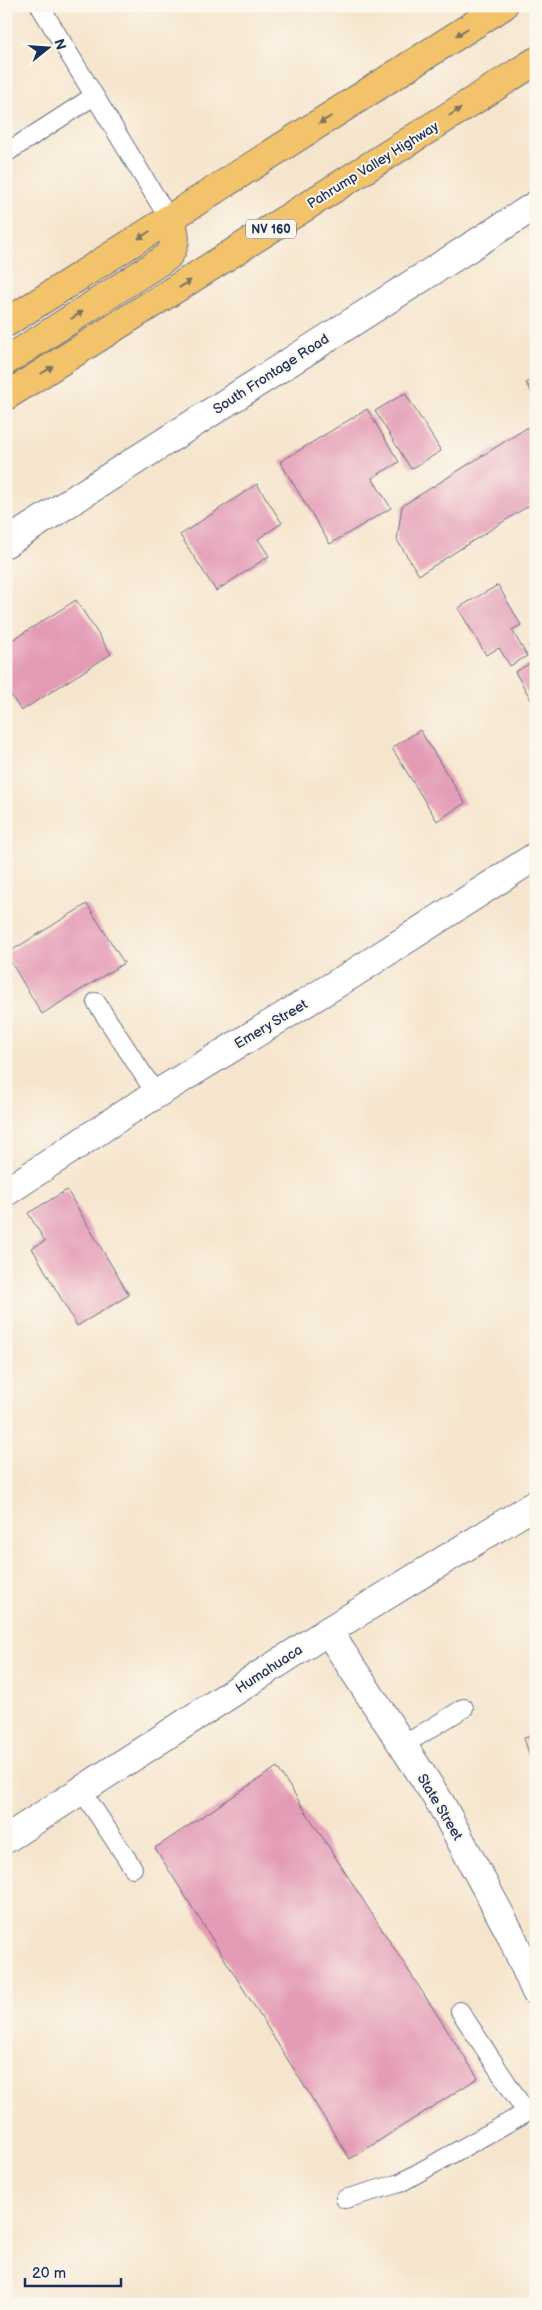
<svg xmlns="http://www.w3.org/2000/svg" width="542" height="2310" viewBox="0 0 542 2310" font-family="'Balsamiq Sans',sans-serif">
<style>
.building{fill:#e49bb6}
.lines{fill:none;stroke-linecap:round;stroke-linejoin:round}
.service-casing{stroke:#686f85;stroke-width:20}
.minor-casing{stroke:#686f85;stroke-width:30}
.trunk-casing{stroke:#686f85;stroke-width:30}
.service{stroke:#fff;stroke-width:18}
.minor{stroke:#fff;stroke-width:28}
.trunk{stroke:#f2c36a;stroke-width:28}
.oneway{fill:#7c7263}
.labels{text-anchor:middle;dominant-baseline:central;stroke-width:4;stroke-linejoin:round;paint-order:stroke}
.shield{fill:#fbf7ec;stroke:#5e6b89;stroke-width:1}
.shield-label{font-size:12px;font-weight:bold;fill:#1b2f5e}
.street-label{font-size:14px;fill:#1b2f5e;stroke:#fbf7ec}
</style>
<rect width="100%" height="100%" fill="#fbf7ec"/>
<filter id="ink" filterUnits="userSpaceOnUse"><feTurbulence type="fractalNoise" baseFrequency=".02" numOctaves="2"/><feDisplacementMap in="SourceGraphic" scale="10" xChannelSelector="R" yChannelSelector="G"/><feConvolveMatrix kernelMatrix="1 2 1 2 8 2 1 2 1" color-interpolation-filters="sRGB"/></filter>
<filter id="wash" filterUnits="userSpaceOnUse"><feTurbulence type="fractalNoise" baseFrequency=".0096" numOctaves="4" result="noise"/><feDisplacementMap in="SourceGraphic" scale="20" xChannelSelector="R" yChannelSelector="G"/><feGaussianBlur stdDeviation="1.12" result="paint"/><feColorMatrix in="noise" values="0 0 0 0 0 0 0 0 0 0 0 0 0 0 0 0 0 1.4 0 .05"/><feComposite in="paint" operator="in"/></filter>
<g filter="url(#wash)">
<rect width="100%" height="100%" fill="#f6e5cd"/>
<g id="blocks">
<g class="building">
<path d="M536 377V400L526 383Z"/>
<path d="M405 393 441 451 411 469 375 411Z"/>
<path d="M367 409 399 462 372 478 391 508 330 544 280 462Z"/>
<path d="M533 424 536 428V501L419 575 397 540 402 506Z"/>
<path d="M257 484 282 523 258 539 269 556 216 591 180 535Z"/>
<path d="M498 585 521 625 512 630 527 656 510 666 499 648 486 655 458 608Z"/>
<path d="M76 600 111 654 21 711 6 687V644Z"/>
<path d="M536 641V657L529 645Z"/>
<path d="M536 660V708L515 672Z"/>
<path d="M420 730 465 803 437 821 392 748Z"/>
<path d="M87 904 124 963 42 1014 6 954Z"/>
<path d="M67 1190 129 1295 77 1326 32 1248 45 1241 28 1213Z"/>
<path d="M536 1734V1773H535L524 1738Z"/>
<path d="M277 1767 478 2078 350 2159 155 1848Z"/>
</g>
</g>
</g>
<g filter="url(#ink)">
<use href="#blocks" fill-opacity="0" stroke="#686f85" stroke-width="1"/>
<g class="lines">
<g class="service-casing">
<g id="service">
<path d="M40 6 169 219"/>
<path d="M6 153 94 96"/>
<path d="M96 1002 156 1094"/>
<path d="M402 1746 464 1708"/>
<path d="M82 1791 133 1868"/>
<path d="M460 2011 526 2112"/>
<path d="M345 2199 400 2183 536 2107"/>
</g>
</g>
<g class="minor-casing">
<g id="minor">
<path d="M6 543 536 205"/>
<path d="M6 1192 124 1114 354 973 536 856"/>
<path d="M328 1631 441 1804 510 1933 536 1992"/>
<path d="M6 1839 328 1631 536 1504"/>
</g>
</g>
<g class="trunk-casing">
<g id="trunk">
<path d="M6 323 503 6"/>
<path d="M6 361 167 257C177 245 177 233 169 219"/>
<path d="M6 396 536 61"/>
</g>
</g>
<use href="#service" class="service"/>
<use href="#minor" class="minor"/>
<use href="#trunk" class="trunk"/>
</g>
<defs><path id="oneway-solid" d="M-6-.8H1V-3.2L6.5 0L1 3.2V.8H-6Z" transform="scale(1.25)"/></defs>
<g class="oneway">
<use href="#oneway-solid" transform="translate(462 32) rotate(148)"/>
<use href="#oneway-solid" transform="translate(455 112) rotate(-32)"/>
<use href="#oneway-solid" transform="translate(325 120) rotate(148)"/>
<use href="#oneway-solid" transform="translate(144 235) rotate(148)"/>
<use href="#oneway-solid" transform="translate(185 284) rotate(-33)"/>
<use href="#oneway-solid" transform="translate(77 315) rotate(-33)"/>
<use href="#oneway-solid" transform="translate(47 370) rotate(-32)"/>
</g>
</g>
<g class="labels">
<rect class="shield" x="246" y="219.5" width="50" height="19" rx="4"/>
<g class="shield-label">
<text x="271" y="229">NV 160</text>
</g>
<g class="street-label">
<text transform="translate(373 165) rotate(-32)">Pahrump Valley Highway</text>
<text transform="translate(271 374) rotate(-33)">South Frontage Road</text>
<text transform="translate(271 1024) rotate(-31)">Emery Street</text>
<text transform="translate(269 1669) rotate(-33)">Humahuaca</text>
<text transform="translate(440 1807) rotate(59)">State Street</text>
</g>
</g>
<rect width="542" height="2310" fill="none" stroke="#fbf7ec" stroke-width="25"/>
<g transform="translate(48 48) rotate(73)" stroke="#fbf7ec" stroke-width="4" paint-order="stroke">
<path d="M0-4L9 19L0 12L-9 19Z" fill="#1b2f5e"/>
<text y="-8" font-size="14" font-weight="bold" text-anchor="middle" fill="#1b2f5e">N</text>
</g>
<path d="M25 2278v8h96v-8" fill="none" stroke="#1b2f5e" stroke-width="2.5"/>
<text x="32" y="2278" font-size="15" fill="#1b2f5e" stroke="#fbf7ec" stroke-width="4" paint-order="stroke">20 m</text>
</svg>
